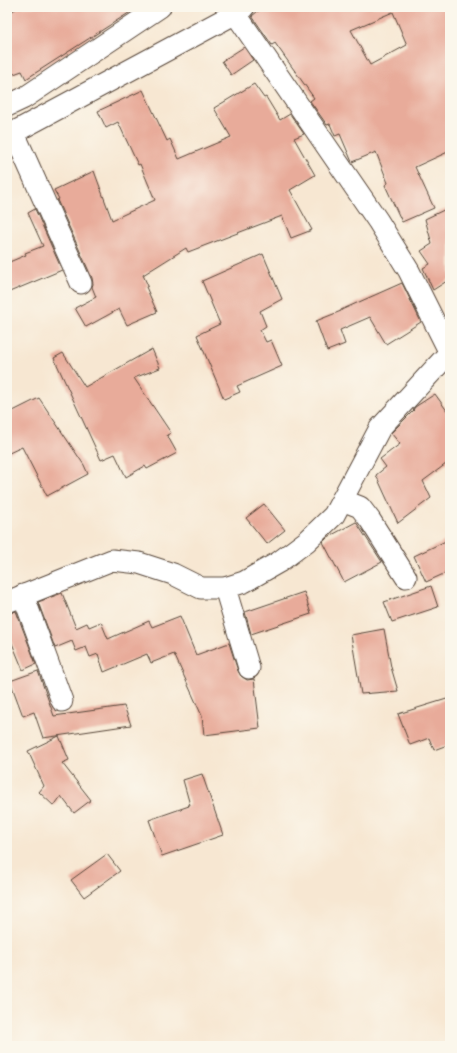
<svg xmlns="http://www.w3.org/2000/svg" width="457" height="1053" viewBox="0 0 457 1053" font-family="Sriracha,sans-serif">
<style>
.building{fill:#e8ab9a;fill-rule:evenodd}
.lines{fill:none;stroke-linecap:round;stroke-linejoin:round}
.minor-casing{stroke:#574639;stroke-width:23}
.minor{stroke:#fff;stroke-width:21}
</style>
<rect width="100%" height="100%" fill="#fbf7ec"/>
<filter id="ink" filterUnits="userSpaceOnUse"><feTurbulence type="fractalNoise" baseFrequency=".025" numOctaves="2"/><feDisplacementMap in="SourceGraphic" scale="8" xChannelSelector="R" yChannelSelector="G"/><feConvolveMatrix kernelMatrix="1 2 1 2 8 2 1 2 1" color-interpolation-filters="sRGB"/></filter>
<filter id="wash" filterUnits="userSpaceOnUse"><feTurbulence type="fractalNoise" baseFrequency=".012" numOctaves="4" result="noise"/><feDisplacementMap in="SourceGraphic" scale="16" xChannelSelector="R" yChannelSelector="G"/><feGaussianBlur stdDeviation="0.9" result="paint"/><feColorMatrix in="noise" values="0 0 0 0 0 0 0 0 0 0 0 0 0 0 0 0 0 1.4 0 .05"/><feComposite in="paint" operator="in"/></filter>
<g filter="url(#wash)">
<rect width="100%" height="100%" fill="#f7e7d2"/>
<g id="blocks">
<g class="building">
<path d="M19 7H138L26 79 22 71 11 75 7 66V14Z"/>
<path d="M263 7H450V151L415 167 434 208 402 222 385 185 388 183 376 152 352 162 340 134 335 136 330 124 327 125 310 101 314 98 275 43 272 45 252 16ZM393 12 407 45 370 65 351 30Z"/>
<path d="M244 47 253 60 231 75 222 61Z"/>
<path d="M254 84 264 98 266 97 280 120 290 114 304 134 294 138 315 175 290 190 312 230 291 238 282 216 188 252 186 248 143 275 148 286 146 287 157 312 127 325 119 309 86 327 75 308 96 297 92 287 93 284 92 278 57 200 59 199 54 190 94 171 112 220 155 200 140 164 138 165 118 122 106 128 98 111 143 90 167 141 170 139 179 159 231 137 214 108Z"/>
<path d="M450 207V279L433 290 423 268 430 264 421 251 432 244 425 219Z"/>
<path d="M35 209 62 270 7 293V263L26 255 25 253 43 246 28 213Z"/>
<path d="M263 254 282 299 260 311 266 326 260 330 266 342 271 340 282 366 237 386 240 392 224 399 197 335 220 324 202 281Z"/>
<path d="M402 283 421 322 386 344 370 317 340 330 345 344 327 351 316 321 341 311V310Z"/>
<path d="M152 349 160 368 134 378 171 433 167 435 177 453 147 469 145 466 126 477 115 454 101 460 54 358 63 353 85 387Z"/>
<path d="M435 394 450 415V461L423 481 431 498 398 523 376 475 386 467 380 459 400 444 391 433 414 410H413L415 407Z"/>
<path d="M39 398 84 465 88 474 47 496 22 447 7 454V414Z"/>
<path d="M264 504 285 530 267 544 246 518Z"/>
<path d="M356 522 382 562 344 582 323 542 328 537Z"/>
<path d="M450 539V571L426 582 414 556Z"/>
<path d="M431 586 438 607 392 622 384 602Z"/>
<path d="M304 592 311 614 251 634 245 612Z"/>
<path d="M62 593 76 628 87 623 89 627 101 622 108 639 149 621 152 627 180 616 196 655 229 643 238 671 241 676 247 680 254 679 260 728 204 735 202 716 174 654 151 663 147 654 104 672 98 654 90 657 86 647 76 651 72 641 55 648 38 602Z"/>
<path d="M16 611 36 664 23 670 7 631V614Z"/>
<path d="M384 629 391 667 398 691 361 694 351 635Z"/>
<path d="M38 671 54 716 124 706 131 725 43 738 34 712 23 716 10 681Z"/>
<path d="M450 698V744L434 750 429 738 410 745 398 714Z"/>
<path d="M59 736 69 760 62 763 91 800 74 813 61 796 54 806 39 792 44 786 28 751Z"/>
<path d="M202 774 223 835 162 856 149 820 189 806 188 805H190L183 780Z"/>
<path d="M107 854 120 871 84 897 71 880Z"/>
</g>
</g>
</g>
<g filter="url(#ink)">
<use href="#blocks" fill-opacity="0" stroke="#574639" stroke-width="1"/>
<g class="lines">
<g class="minor-casing">
<g id="minor">
<path d="M231 7 378 221 409 271 450 353"/>
<path d="M7 106 24 98 160 7"/>
<path d="M14 133 81 283"/>
<path d="M7 136 236 13 244 7"/>
<path d="M342 500 360 507 370 520 406 577"/>
<path d="M225 588 249 668"/>
<path d="M23 595 62 701"/>
<path d="M7 602 112 560 139 563 173 574 201 588H225L244 582 279 562 307 541 334 515 380 428 450 352"/>
</g>
</g>
<use href="#minor" class="minor"/>
</g>
</g>
<rect width="457" height="1053" fill="none" stroke="#fbf7ec" stroke-width="24"/>
</svg>
